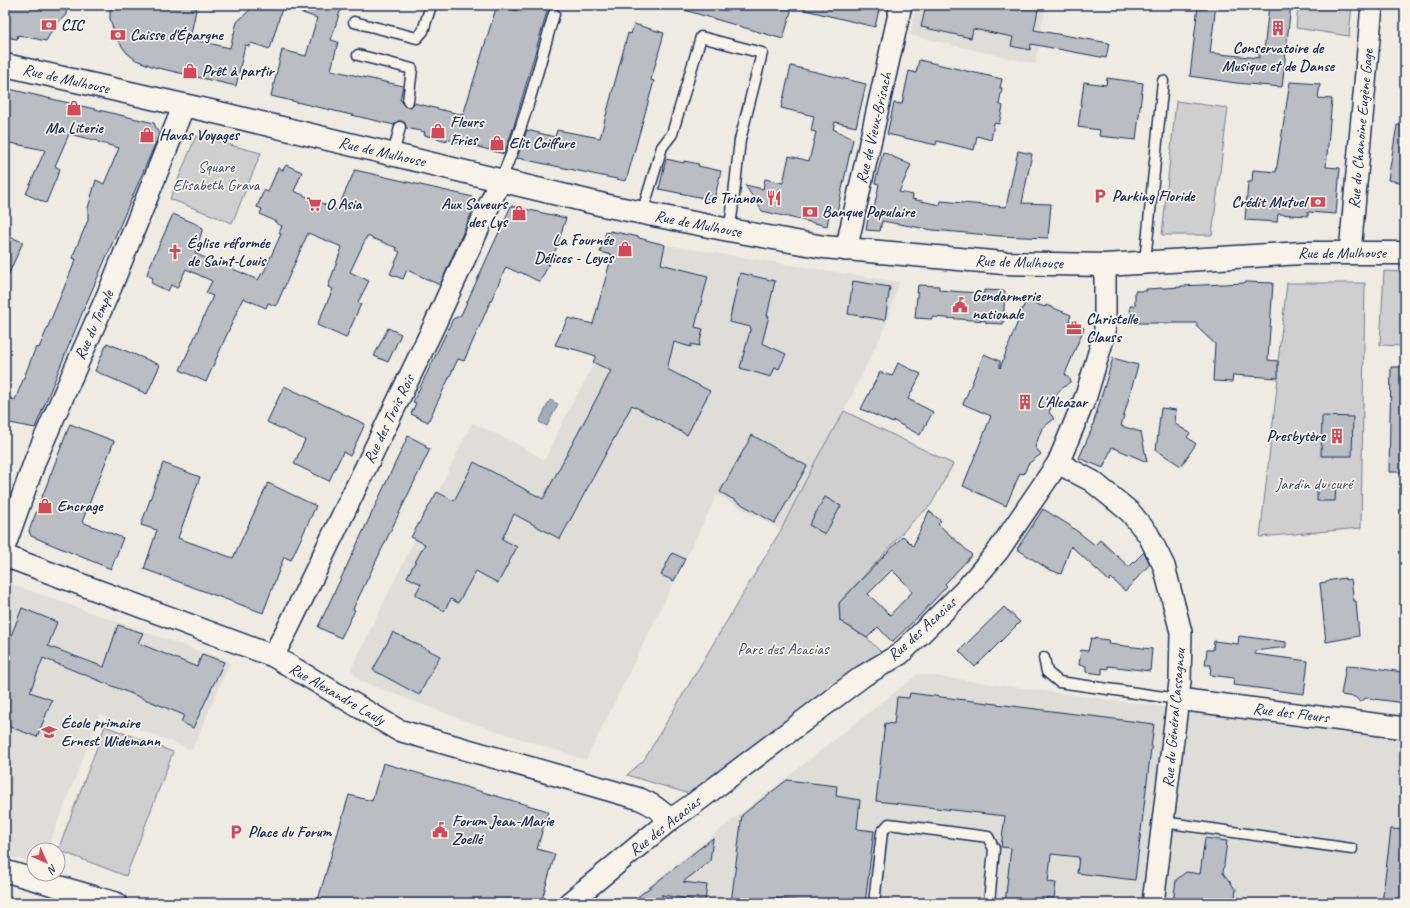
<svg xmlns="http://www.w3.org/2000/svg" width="1410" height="908" viewBox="0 0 1410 908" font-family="Caveat,sans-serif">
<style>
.built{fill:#deddd8}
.green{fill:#cfcfcf;stroke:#757f96}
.water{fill:#a6abb5;stroke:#6e7992}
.building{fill:#babdc2;stroke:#1b2f5e;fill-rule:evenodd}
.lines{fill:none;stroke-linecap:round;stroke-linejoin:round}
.lane-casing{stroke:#1b2f5e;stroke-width:13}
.street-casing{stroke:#1b2f5e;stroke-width:24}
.secondary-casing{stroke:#1b2f5e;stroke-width:25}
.lane{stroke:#f7f3e8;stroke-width:10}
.street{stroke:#f7f3e8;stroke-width:21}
.secondary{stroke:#f7f3e8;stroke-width:22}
.labels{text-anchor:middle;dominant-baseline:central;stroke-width:3.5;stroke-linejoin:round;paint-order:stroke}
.poi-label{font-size:16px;font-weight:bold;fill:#1b2f5e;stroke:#f7f3e8;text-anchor:start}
.street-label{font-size:16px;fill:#1b2f5e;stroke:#f7f3e8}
.park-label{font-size:16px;fill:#3f4f75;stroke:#f7f3e8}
</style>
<rect width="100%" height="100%" fill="#eeebe2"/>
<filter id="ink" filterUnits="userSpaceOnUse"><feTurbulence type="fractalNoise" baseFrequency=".025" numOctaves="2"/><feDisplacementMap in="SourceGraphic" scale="8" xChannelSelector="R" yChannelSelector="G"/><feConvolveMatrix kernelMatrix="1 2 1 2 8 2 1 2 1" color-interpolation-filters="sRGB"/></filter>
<g filter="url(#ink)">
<g class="built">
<path d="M916 5H1046L1035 64 910 35Z"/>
<path d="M644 240 665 245 899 282 886 325 844 411 816 460 781 530 717 495 586 760 466 721 360 681 351 669 472 423 509 440 545 460 567 413 595 363Z"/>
<path d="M11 584 230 662 192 750 100 714 47 850H34V863L5 855V600Z"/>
<path d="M918 674 1405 739V903H627Z"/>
</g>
<g class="green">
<path d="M1298 5H1352L1349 36 1296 28Z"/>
<path d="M1176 101 1228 108 1212 235H1162Z"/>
<path d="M196 136 261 153 232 223 170 199Z"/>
<path d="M1384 271 1405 272 1404 346 1380 345Z"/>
<path d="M1287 283H1365L1361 528 1260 537 1278 378V361Z"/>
<path d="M844 411 953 464 931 505 913 521 863 577 839 603 840 621 867 638 883 654 690 794 627 775 644 760 781 530 816 460Z"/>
<path d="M105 726 173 752 126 876 58 850Z"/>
</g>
<path class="water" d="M550 400 558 404 547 426 539 422Z"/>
<g class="building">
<path d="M7 5H67L66 15 55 25 46 41 18 35 17 39 5 37V15Z"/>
<path d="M110 5H197L190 39 230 48 237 22 255 5H283L270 49 251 43 250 46 245 45 236 86 154 67 136 60 127 53 116 38 110 19Z"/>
<path d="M286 5H342L331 40 338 42 331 70 403 86 400 100H402L404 106 407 107H411L414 103 463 115 497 5 521 12 522 5H549L514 126 504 154 471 145V147L447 139V141L424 135 425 132 406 128 405 123 401 121H398L394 125 271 96 282 50 306 56 317 18 285 7Z"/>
<path d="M682 5H793L783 39 681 9Z"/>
<path d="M805 5H880L875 27 805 10Z"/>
<path d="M926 5H1039L1034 30 1109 43 1106 58 1031 44 1030 50 1011 46 1013 37 973 29 971 38 921 27Z"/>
<path d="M1198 5H1216L1210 53 1259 58V50L1264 51 1269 5H1291L1282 87 1236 83 1190 76Z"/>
<path d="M634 24 664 33 651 80 654 81 626 181 517 158 527 130 555 137 557 130 600 138 628 33 631 34Z"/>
<path d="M919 60 1002 79 1000 88H1002L999 104 1003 106 999 124 994 123 991 140 977 136 974 150 937 141 936 145 887 134 894 103 902 104 909 71 916 73Z"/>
<path d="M791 66 866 84 856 127 835 122 833 129 853 139 837 212 830 210 827 226 762 211 745 185 763 189 765 179 783 183 789 156 809 161 816 132 811 131 814 116 781 108Z"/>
<path d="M1107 78 1143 83 1136 140 1099 136 1100 130 1078 127 1084 82 1106 85Z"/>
<path d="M1290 82 1320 84 1318 98 1332 99 1326 167 1340 168 1336 214 1308 212V216L1278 214 1277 222 1245 220 1248 182H1252L1253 170 1276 172Z"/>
<path d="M5 88 154 123 159 135 83 311 35 428 5 422V396L15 400 36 347 39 348 76 259 72 258 88 220V208L96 180 104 184 119 148 98 142V141L69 134 55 166 60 169 46 203 26 194 45 150 5 142Z"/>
<path d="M1397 125 1405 126V183L1388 180Z"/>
<path d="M1018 151 1032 154 1022 203 1051 204 1048 238 1000 236 933 230 882 221 880 231 866 230 869 213 873 214 879 184 875 183 883 152 911 165 899 192 913 195 912 199 940 205 941 201 1006 207Z"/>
<path d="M666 159 684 163V161L699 164 698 166 721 171 714 200 659 189Z"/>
<path d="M286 165 302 172 294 191 337 210 355 170 473 197 476 203 440 285 407 270 403 279 390 274 400 252 396 250 397 248 367 236 350 272 369 281 358 302 361 304 346 338 317 325 333 289 328 287 342 247 308 233 276 306 268 303 266 308 243 298 206 382 180 370 213 296 206 293 212 281 186 269 177 288 171 285 168 291 151 283 153 278 147 275 149 268 173 214 194 223 203 228 195 253 219 265 220 260 234 266 233 269 258 280 262 273 263 274 281 234 279 233 282 226 276 223V222L260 214 262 209 257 207 264 190 268 192 278 168 283 170Z"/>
<path d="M511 206 566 218 556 249 540 282 520 272 519 273 506 267 464 361 458 359 428 422 411 414 416 403 413 402 453 319 461 315Z"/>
<path d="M610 231 639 237V238L665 245 661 264 708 276 695 327 703 329 699 346 691 344V347L674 342 667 369 710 391 687 435 632 405 560 539 514 514 502 539 517 547 498 583 476 571 458 603 451 599 444 611 415 595 421 584 407 577 425 544 411 537 437 492 454 501 474 462 543 499 611 371 593 362 596 356 577 350 555 345 568 318 593 324 612 255 600 252 606 232 609 233Z"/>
<path d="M5 235 23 242 5 282Z"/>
<path d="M740 273 775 281 767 316H769L762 343 786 354 779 369 775 367 771 377 740 368 751 327 729 322Z"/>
<path d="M853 281 890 287 885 320 848 314Z"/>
<path d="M1245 282 1273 283 1268 360 1278 361V378L1233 375 1232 382 1213 381 1215 344 1197 327V323H1131L1130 306H1135V291H1147L1146 289 1181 287V286L1244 283Z"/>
<path d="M918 285 939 286V290L963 292 984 293V290L1005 291 1003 324 986 323V321L932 317V319L915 318Z"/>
<path d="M1026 300 1045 307 1046 305 1071 315 1069 321 1084 328 1065 374 1071 381 1058 392 1049 412 1054 419 1042 428 1035 447 1041 454 1028 464 1024 474 1020 473 1006 506 963 486 991 416 963 404 984 354 1000 361V368Z"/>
<path d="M388 328 401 334 388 362 374 356Z"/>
<path d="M107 343 160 365 147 394 95 371Z"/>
<path d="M1113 358 1138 365 1121 426 1141 432 1147 462 1112 447 1103 468 1079 458 1091 431Z"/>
<path d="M898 363 921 374 908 399 933 412 920 435 894 421 893 423 861 409 880 372 892 376Z"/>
<path d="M1391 367H1405V472H1389Z"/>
<path d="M284 386 365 424 350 456 343 452 329 481 294 464 305 440 267 422Z"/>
<path d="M1161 408 1176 410 1175 424 1190 433 1187 437 1196 444 1181 466 1156 450Z"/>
<path d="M1322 416 1353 417 1352 456H1321Z"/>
<path d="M70 424 114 441 82 522 123 538 111 569 31 536 29 531Z"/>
<path d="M752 435 807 466 775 523 720 492Z"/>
<path d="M408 436 426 445 425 447 430 449 353 609 355 610 341 638 318 627Z"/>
<path d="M163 463 200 477 178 538 233 558 268 483 316 506 291 560 284 557 263 613 144 569 157 530 141 525Z"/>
<path d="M1317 485H1336L1335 501H1317Z"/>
<path d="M825 497 841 506 825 534 809 525Z"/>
<path d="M1043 509 1069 525 1095 545 1100 540 1129 567 1144 552 1150 564 1125 591 1111 578 1109 581 1071 546 1061 574 1048 569 1017 549Z"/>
<path d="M929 511 941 521 938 524 972 555 945 584 947 586 921 614 892 642 878 627 867 638 840 621 839 603 903 536 913 546ZM892 570 904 582 912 592 890 615 868 594Z"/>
<path d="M672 553 685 559 674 581 661 575Z"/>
<path d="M1345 578V580L1351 579 1354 601H1356L1359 636 1326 642 1320 583 1326 582V581Z"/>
<path d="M1004 607 1020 622 975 667 959 651Z"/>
<path d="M22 608 57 622 48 646 104 667 118 625 143 633 138 643 197 667 202 654 224 662 193 728 181 722 184 715 43 658 30 692 52 700 37 737 5 725V651Z"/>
<path d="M393 632 440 656 419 695 373 670Z"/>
<path d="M1239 636 1286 642V647L1255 651V654L1308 661 1304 694 1233 685 1234 678 1210 675 1211 665H1205L1207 650H1213L1214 641 1238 644Z"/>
<path d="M1091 638 1109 640 1108 644 1152 649 1150 671 1108 666V669L1102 668V674L1086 672V666L1079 665 1081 650 1088 651Z"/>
<path d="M1346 666 1360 667 1361 666 1403 672V674H1405V703L1366 698 1360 702 1355 697 1341 695Z"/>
<path d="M910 693 1154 724 1135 880 1077 873 1079 857 1051 854 1048 882 1056 883 1054 898 1047 897 1046 903H1005L1011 848 1001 847 1005 816 876 801 885 723 894 724 897 697 909 698Z"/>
<path d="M383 763 548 811 537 849 555 854 541 903H532L515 898 514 903H317L349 795 372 801Z"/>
<path d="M787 780 837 786 836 796 860 800 857 829 874 831 865 903H813L774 898 773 903H731L742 815Z"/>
<path d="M1391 829 1405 830V903H1382Z"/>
<path d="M713 838 710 861 683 882 707 885 705 901 661 895 668 903H630Z"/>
<path d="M1205 838 1227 841 1223 873 1236 890 1234 903H1173L1176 880 1186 872 1200 874Z"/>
</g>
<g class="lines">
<g class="lane-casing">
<g id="lane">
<path d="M354 22 417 38 423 31 431 5"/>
<path d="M358 55 412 69 408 101"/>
<path d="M393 155 400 127"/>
<path d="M501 179C524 127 538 69 554 14"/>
<path d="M642 213 662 147 672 134 701 37 762 53 740 140 732 212 729 230"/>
<path d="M1145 262 1163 81"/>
<path d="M1044 658 1047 672 1059 682 1178 699"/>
<path d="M1163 822 1352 849"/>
<path d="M874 903 882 832 889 824 988 837 994 849 989 903"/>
</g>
</g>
<g class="street-casing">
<g id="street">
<path d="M846 250 901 5"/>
<path d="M1350 252 1372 5"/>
<path d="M1058 463 1092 481 1130 512 1148 534 1164 566 1181 632 1180 682 1153 903"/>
<path d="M5 545 36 458 111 287 184 105"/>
<path d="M5 556 273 656 398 730 640 799C652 804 661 810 670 820"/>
<path d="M273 656 289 626 434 326 501 179"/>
<path d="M1178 699 1405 728"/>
<path d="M5 871 116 903"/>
<path d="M569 903 670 820 696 802 863 676 900 654 965 590 998 551 1058 463 1086 396 1105 332V265"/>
</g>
</g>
<g class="secondary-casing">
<path id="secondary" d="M5 65 219 113 608 206 729 230 824 247 1004 263 1105 265 1302 253H1405"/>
</g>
<use href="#lane" class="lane"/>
<use href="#street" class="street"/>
<use href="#secondary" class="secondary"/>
</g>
</g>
<defs>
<g id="bank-bare" transform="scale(1.2)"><path d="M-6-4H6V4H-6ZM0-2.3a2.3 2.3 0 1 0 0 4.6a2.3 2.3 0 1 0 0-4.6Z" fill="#d1495b" stroke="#f7f3e8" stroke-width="2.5" paint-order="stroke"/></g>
<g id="building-bare" transform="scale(1.2)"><path d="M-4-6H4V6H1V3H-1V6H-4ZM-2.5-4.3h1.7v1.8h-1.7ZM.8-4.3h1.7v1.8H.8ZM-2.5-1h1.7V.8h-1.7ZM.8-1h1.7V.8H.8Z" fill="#d1495b" stroke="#f7f3e8" stroke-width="2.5" paint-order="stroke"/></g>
<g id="shop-bare" transform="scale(1.2)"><path d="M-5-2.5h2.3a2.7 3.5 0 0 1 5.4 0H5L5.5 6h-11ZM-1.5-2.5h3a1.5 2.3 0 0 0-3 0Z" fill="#d1495b" stroke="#f7f3e8" stroke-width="2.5" paint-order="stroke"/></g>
<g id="parking-bare" transform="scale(1.2)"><path d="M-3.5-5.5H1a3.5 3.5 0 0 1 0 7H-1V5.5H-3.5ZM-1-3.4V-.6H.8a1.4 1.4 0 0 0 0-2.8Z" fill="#d1495b" stroke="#f7f3e8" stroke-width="2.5" paint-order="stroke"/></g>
<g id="restaurant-bare" transform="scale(1.2)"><path d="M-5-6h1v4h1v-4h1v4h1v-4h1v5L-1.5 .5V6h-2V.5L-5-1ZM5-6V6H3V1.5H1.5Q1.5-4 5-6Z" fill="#d1495b" stroke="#f7f3e8" stroke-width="2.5" paint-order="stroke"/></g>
<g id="supermarket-bare" transform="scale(1.2)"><path d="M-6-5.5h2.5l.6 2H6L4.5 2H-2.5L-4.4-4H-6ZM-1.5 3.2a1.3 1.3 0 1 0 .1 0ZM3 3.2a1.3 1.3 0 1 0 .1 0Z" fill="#d1495b" stroke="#f7f3e8" stroke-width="2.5" paint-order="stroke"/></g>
<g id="church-bare" transform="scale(1.2)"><path d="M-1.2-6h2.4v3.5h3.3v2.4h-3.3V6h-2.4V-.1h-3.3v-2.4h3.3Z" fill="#d1495b" stroke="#f7f3e8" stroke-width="2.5" paint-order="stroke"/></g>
<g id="civic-bare" transform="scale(1.2)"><path d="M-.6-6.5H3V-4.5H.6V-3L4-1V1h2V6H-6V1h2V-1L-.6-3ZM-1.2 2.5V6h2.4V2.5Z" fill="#d1495b" stroke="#f7f3e8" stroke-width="2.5" paint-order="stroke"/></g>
<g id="office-bare" transform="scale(1.2)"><path d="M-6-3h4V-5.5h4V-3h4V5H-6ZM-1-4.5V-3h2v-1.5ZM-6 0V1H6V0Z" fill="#d1495b" stroke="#f7f3e8" stroke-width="2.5" paint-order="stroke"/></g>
<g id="school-bare" transform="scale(1.2)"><path d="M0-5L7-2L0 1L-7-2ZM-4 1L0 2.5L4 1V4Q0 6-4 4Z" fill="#d1495b" stroke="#f7f3e8" stroke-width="2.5" paint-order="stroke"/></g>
</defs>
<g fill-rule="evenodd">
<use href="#bank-bare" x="49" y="25"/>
<use href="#building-bare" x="1278" y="28"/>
<use href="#bank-bare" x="118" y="35"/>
<use href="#shop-bare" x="190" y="71"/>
<use href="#shop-bare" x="74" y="108"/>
<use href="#shop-bare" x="438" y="131"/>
<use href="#shop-bare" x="147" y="135"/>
<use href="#shop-bare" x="497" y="143"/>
<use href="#parking-bare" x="1100" y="196"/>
<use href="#restaurant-bare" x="774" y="198"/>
<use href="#bank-bare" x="1318" y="202"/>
<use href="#supermarket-bare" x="314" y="204"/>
<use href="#bank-bare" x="810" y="212"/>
<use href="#shop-bare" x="519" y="213"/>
<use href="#shop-bare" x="625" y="249"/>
<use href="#church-bare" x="175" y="252"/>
<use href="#civic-bare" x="960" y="305"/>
<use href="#office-bare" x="1074" y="328"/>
<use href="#building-bare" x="1025" y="402"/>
<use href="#building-bare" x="1337" y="436"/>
<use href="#shop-bare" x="45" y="506"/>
<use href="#school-bare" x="49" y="732"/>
<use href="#civic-bare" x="440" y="830"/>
<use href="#parking-bare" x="236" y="832"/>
</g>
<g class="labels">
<g class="poi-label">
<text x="61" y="25">CIC</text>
<text x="130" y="35">Caisse d'Épargne</text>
<text x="1278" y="48" text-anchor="middle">Conservatoire de<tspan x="1278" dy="18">Musique et de Danse</tspan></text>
<text x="202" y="71">Prêt à partir</text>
<text x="450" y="122">Fleurs<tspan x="450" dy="18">Fries</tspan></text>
<text x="74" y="128" text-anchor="middle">Ma Literie</text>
<text x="159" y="135">Havas Voyages</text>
<text x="509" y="143">Elit Coiffure</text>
<text x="1112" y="196">Parking Floride</text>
<text x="762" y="198" text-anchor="end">Le Trianon</text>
<text x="1306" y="202" text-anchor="end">Crédit Mutuel</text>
<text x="326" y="204">O Asia</text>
<text x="507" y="204" text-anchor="end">Aux Saveurs<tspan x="507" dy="18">des Lys</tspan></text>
<text x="822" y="212">Banque Populaire</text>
<text x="613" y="240" text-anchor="end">La Fournée<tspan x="613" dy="18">Délices - Leyes</tspan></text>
<text x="187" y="243">Église réformée<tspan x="187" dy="18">de Saint-Louis</tspan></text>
<text x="972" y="296">Gendarmerie<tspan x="972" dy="18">nationale</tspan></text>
<text x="1086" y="319">Christelle<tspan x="1086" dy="18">Clauss</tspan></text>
<text x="1037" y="402">L'Alcazar</text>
<text x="1325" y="436" text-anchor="end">Presbytère</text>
<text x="57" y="506">Encrage</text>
<text x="61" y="723">École primaire<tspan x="61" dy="18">Ernest Widemann</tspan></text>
<text x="452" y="821">Forum Jean-Marie<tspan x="452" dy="18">Zoellé</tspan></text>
<text x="248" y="832">Place du Forum</text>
</g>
<g class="street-label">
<text transform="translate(66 79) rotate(13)">Rue de Mulhouse</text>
<text transform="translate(874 128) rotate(-77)">Rue de Vieux-Brisach</text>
<text transform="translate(1361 129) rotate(-85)">Rue du Chanoine Eugène Gage</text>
<text transform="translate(382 152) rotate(13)">Rue de Mulhouse</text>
<text transform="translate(698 224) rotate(11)">Rue de Mulhouse</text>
<text x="1342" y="253">Rue de Mulhouse</text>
<text transform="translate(1019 262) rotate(2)">Rue de Mulhouse</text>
<text transform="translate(94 325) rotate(-66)">Rue du Temple</text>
<text transform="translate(389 419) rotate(-64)">Rue des Trois Rois</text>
<text transform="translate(922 629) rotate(-42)">Rue des Acacias</text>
<text transform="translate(337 694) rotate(30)">Rue Alexandre Lauly</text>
<text transform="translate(1291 713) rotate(7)">Rue des Fleurs</text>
<text transform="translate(1174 718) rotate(-85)">Rue du Général Cassagnou</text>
<text transform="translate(665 826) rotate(-38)">Rue des Acacias</text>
</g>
<g class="park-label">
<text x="216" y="167">Square<tspan x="216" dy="18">Elisabeth Grava</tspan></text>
<text x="1314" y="484">Jardin du curé</text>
<text x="783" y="649">Parc des Acacias</text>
</g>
</g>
<rect width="1410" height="908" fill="none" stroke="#f7f3e8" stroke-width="20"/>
<rect x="10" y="10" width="1390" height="888" fill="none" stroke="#1b2f5e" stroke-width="1.5" filter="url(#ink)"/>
<g transform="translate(46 862) rotate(135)"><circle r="19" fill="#f7f3e8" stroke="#9fa5b1"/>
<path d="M0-3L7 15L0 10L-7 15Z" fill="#d1495b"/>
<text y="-6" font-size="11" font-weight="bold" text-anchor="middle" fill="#1b2f5e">N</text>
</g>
</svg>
